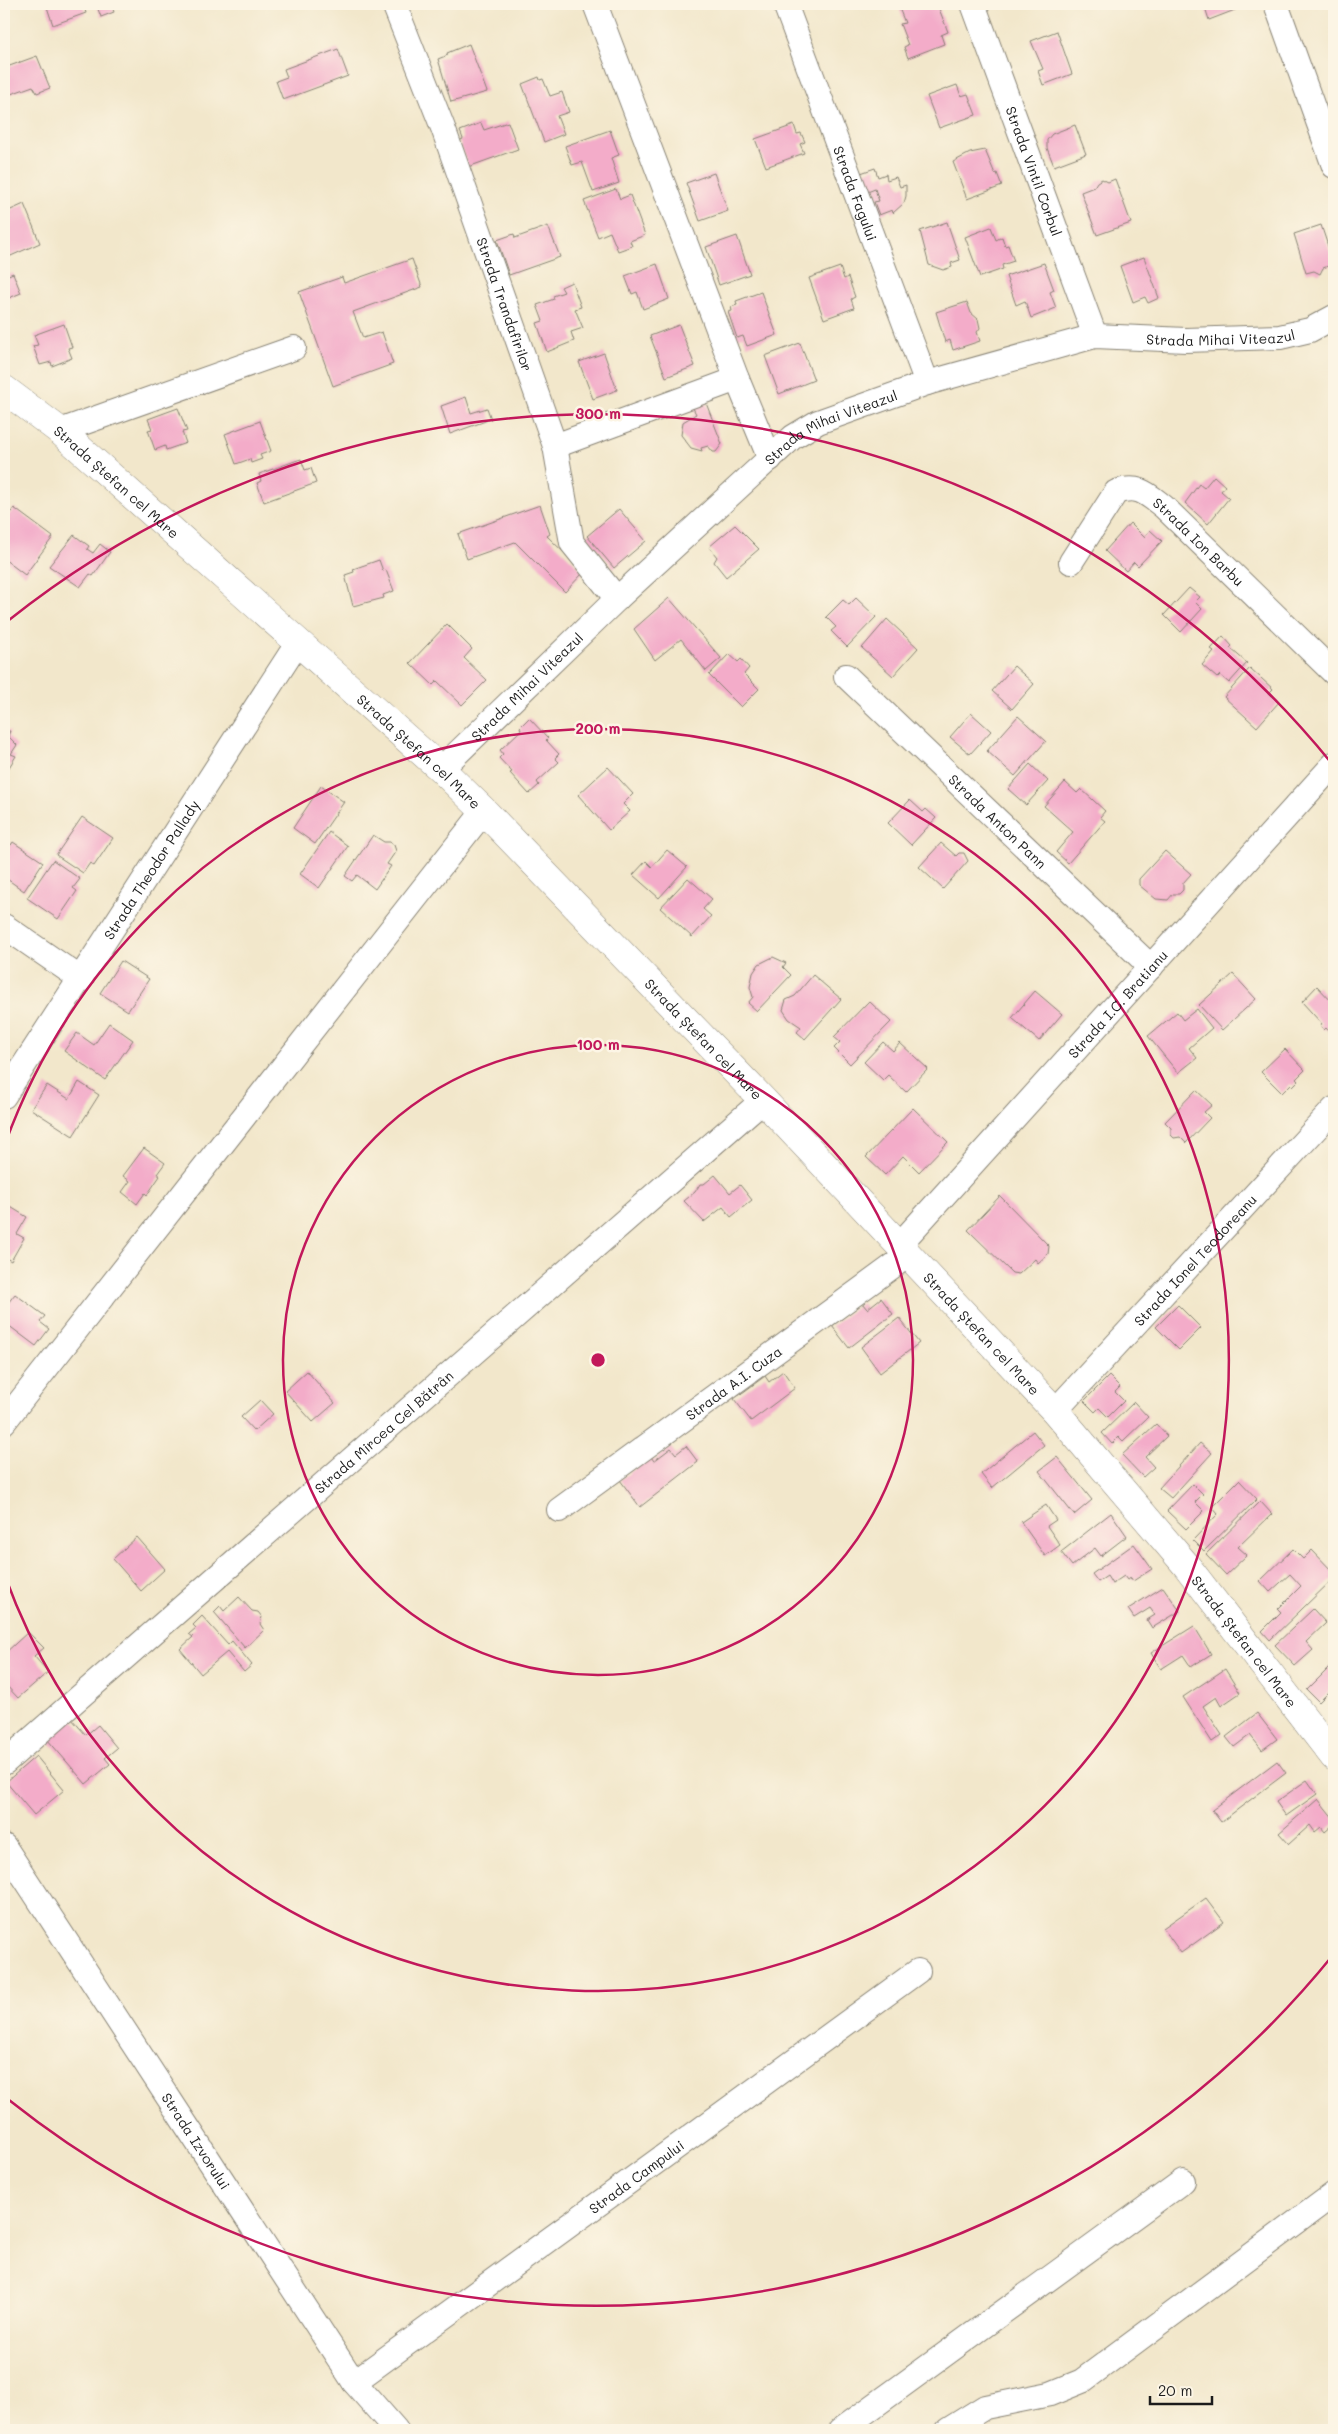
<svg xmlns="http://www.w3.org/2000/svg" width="1338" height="2434" viewBox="0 0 1338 2434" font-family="Mali,sans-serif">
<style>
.building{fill:#f3acc9}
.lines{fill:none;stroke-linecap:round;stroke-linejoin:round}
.street-casing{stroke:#878274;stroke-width:26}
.secondary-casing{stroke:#878274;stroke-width:29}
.street{stroke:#fff;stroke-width:24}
.secondary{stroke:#fff;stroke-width:28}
.ring{fill:none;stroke:#c2185b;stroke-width:2.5}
.labels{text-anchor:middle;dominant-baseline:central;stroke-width:5;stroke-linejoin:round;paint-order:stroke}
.street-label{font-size:14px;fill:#1c1c1c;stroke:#fcf5e5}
.centre{fill:#c2185b;stroke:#fcf5e5;stroke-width:2.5}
.ring-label{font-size:15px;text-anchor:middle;font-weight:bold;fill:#c2185b;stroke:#fcf5e5;stroke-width:5;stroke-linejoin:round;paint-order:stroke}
</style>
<rect width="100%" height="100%" fill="#fcf5e5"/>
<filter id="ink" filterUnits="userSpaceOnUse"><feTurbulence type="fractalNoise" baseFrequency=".02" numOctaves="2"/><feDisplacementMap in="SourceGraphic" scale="10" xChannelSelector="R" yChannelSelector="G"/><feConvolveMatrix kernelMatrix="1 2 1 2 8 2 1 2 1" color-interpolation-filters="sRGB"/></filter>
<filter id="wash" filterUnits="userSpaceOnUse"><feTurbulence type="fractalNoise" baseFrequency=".0096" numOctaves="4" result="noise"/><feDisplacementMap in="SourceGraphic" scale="20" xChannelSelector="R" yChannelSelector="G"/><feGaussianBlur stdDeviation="1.12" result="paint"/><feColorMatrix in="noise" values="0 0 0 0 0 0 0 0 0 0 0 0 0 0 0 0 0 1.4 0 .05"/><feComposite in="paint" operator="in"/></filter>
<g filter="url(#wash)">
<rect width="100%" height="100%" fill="#f2e7cb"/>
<g id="blocks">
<g class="building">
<path d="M46 4H83L86 13 53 25Z"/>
<path d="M96 4H111L114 12 101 17Z"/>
<path d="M911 4H930L932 8 938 6 948 32 941 35 944 44 908 58 904 47 908 45 900 24 905 23 899 8Z"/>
<path d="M1204 4H1239L1240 8 1209 20Z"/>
<path d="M1057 31 1072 74 1043 85 1038 71 1043 69 1031 41Z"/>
<path d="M469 44 487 92 451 102 438 59 448 55 447 53Z"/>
<path d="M338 49 348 76 283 100 276 81 287 77 284 69Z"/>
<path d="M37 56 50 88 37 93 33 86 8 95 4 85V68Z"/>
<path d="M539 77 540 80 543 79 550 96 562 92 569 112 557 116 564 134 544 142 522 84Z"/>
<path d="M957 85 961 96 968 94 976 115 939 128 927 96Z"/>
<path d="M508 122 518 149 468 167 459 141 463 139 460 131 481 123 484 130Z"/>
<path d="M794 125 797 134 801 133 805 142 800 144 804 153 766 167 755 139Z"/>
<path d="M1075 125 1086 154 1054 166 1047 148V140L1052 134Z"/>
<path d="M610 130 619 155 611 158 619 183 593 192 582 162 572 165 565 146Z"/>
<path d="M985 150 995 174 997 173 1002 186 967 199 953 162 970 153Z"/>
<path d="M875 168 878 177 886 174 887 180 896 177 900 187 906 185V196L904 203 893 213 892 210 879 215 874 202 879 201 875 189 865 193 858 174Z"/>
<path d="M714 173 728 211 700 221 686 183Z"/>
<path d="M1102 179 1108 182 1115 179 1131 223 1097 235 1081 192 1094 187 1097 182Z"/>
<path d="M616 189 620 199 630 195 645 235 630 241 632 246 618 251 610 232 598 237 584 201Z"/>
<path d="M24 204 40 243 4 259V213Z"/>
<path d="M947 222 960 260 951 263 952 267 943 270 929 265 920 231Z"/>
<path d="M1321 225 1334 264 1323 268 1320 274 1314 271 1306 273 1294 234Z"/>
<path d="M548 226 560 257 509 275 497 240 514 234 515 238Z"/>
<path d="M991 227 996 240 1002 237 1005 246 1008 245 1014 261 1002 265 1003 269 980 277 965 237Z"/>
<path d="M737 236 750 274 719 285 706 247Z"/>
<path d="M1144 257 1159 298 1148 303 1145 297 1133 302 1120 266Z"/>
<path d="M412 259 422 287 353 312 363 338 382 332 393 364 333 386 299 292 342 277 344 283Z"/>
<path d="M1044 263 1054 290 1050 292 1056 308 1031 318 1025 301 1016 305 1006 276Z"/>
<path d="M657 264 669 299 643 309 637 292 632 294 625 276Z"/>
<path d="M840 267 844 279 848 277 855 297 851 299 854 308 824 319 809 278Z"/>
<path d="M13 273 21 293 4 300V277Z"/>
<path d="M572 282 581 307 575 309 583 328 571 332 574 341 547 352 537 323 543 321 537 305 554 299 553 296 564 292 561 287Z"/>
<path d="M761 292 777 335 747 346 743 336 737 338 728 312 732 311 731 307 737 305 736 301Z"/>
<path d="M967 302 971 313 978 319 980 328 977 332 980 341 953 350 950 340 945 342 936 312Z"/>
<path d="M64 324 72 347 68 348 72 358 52 366 51 362 40 365 33 346 38 345 34 335Z"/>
<path d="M679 325 695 366 666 377 650 336Z"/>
<path d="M800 343 814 380 779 394 765 356Z"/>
<path d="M604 353 617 390 593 399 579 362Z"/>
<path d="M466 397 471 413 487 408 491 419 450 434 441 406Z"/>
<path d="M706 403 722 444 716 452H713L708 446 701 448 702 451 691 448 681 435 683 422 696 414 693 408Z"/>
<path d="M178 408 187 431 182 432 186 443 166 450 165 446 155 450 148 430 152 429 148 419Z"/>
<path d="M260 421 271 451 260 455 262 459 251 463 250 459 236 464 225 434Z"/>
<path d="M301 459 305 470 311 468 316 483 264 502 257 483 261 481 259 474Z"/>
<path d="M1214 476 1225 486 1221 491 1229 498 1208 524 1185 503 1199 484 1204 488Z"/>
<path d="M540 505 550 534 547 536 584 572 565 592 515 542 467 559 458 534Z"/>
<path d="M14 508 53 537 25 575 4 559V522Z"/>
<path d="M619 509 646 541 614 568 587 536Z"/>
<path d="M1130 523 1144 537 1150 530 1162 541 1138 566 1134 562 1126 571 1105 551Z"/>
<path d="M735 525 759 549 726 577 714 562 717 557 709 547Z"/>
<path d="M74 535 89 546 87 549 93 553 100 544 110 552 93 576 90 574 80 587 49 566Z"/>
<path d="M379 560 383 571 386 570 394 591 383 595 384 598 353 606 345 575 354 572 353 569Z"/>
<path d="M1189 588 1200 597 1195 602 1202 609 1181 632 1164 615Z"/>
<path d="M669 598 721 658 706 671 681 639 655 660 634 629Z"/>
<path d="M856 598 876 617 847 647 831 631 836 627 826 617 843 600 849 605Z"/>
<path d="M887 619 918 648 893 676 862 648Z"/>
<path d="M447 624 472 649 464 658 487 680 462 705 437 681 433 685 410 663Z"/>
<path d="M1223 636 1232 646 1230 648 1247 663 1229 683 1220 675 1217 678 1202 665 1214 651 1211 649Z"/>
<path d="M729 654 738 662 741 659 749 668 744 674 759 689 741 707 709 675Z"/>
<path d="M1014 666 1034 684 1012 709 992 691Z"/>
<path d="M1250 668 1273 689 1269 693 1279 702 1257 727 1224 697Z"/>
<path d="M971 713 991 731 970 754 950 737Z"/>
<path d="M1018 716 1046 741 1015 776 987 751Z"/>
<path d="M529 718 548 738 546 740 559 754 555 758 559 762 537 782 539 785 529 794 510 773 512 772 499 758 503 754 500 750 521 730 520 727Z"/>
<path d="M4 731H10L8 736 17 745 11 754 16 756 8 769 4 767Z"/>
<path d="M1030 764 1048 781 1026 805 1008 789Z"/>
<path d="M608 767 633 794 623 804 630 811 609 830 578 795Z"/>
<path d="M1065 782 1077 793 1081 789 1105 811 1100 817 1105 821 1068 863 1056 852 1073 832 1044 806Z"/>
<path d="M321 786 344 802 315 844 293 828Z"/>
<path d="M910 800 923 812 926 809 936 818 911 845 888 823Z"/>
<path d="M82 817 113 838 94 866 90 863 83 873 56 855Z"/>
<path d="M329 832 348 846 319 888 300 874Z"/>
<path d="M373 835 384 842H390L394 845 396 851 387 864 391 866 375 889 357 875 352 881 345 876Z"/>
<path d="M6 842 11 845 13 842 43 862 24 891 4 877V845Z"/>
<path d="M941 843 956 856 959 853H964L968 861 943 889 919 867Z"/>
<path d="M667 850 687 867 659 898 633 875 646 861 652 867Z"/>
<path d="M1165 851 1191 874 1183 883V890L1179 894H1173L1168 900 1156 899 1139 885V879Z"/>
<path d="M53 860 80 879 73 888 77 891 58 919 27 898Z"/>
<path d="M688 878 712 899 703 909 711 916 692 937 660 908Z"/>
<path d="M773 957 786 963 783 967 791 975 757 1011 748 1003 753 997 750 987 753 973 759 964Z"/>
<path d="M121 961 149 979 128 1011 100 993Z"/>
<path d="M1233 974 1256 999 1222 1030 1199 1005Z"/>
<path d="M813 975 841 999 805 1039 797 1032 801 1027 789 1019 783 1010 786 1000 795 996Z"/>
<path d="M1317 986 1334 1004V1037L1326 1028 1324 1030 1320 1025 1322 1024 1302 1002Z"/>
<path d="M1035 991 1062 1014 1039 1041 1012 1018Z"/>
<path d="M869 1001 891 1022 850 1064 834 1048 840 1042 834 1037Z"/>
<path d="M1197 1009 1212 1028 1189 1048 1197 1058 1178 1073 1148 1036 1177 1012 1183 1020Z"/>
<path d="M109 1023 133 1040 105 1080 64 1051 77 1033 94 1045Z"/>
<path d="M883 1042 893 1051 900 1043 928 1069 906 1092 888 1075 883 1080 864 1062Z"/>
<path d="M1285 1049 1305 1070 1296 1079 1298 1081 1293 1086 1291 1084 1282 1093 1261 1072Z"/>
<path d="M79 1082 99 1095 73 1136 31 1109 47 1085 69 1099Z"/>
<path d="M1196 1090 1212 1105 1204 1112 1210 1118 1186 1143 1180 1137 1174 1138 1171 1135V1128L1165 1122Z"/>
<path d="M913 1108 948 1142 919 1172 903 1156 885 1175 866 1157Z"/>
<path d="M144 1148 165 1163 157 1174 160 1176 147 1195 145 1193 137 1204 122 1192 130 1181 123 1176Z"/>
<path d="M715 1175 730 1193 740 1185 752 1200 731 1217 723 1207 704 1222 684 1201 695 1192 700 1184H704Z"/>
<path d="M1000 1196 1049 1246 1048 1254 1038 1263 1035 1259 1019 1274 1012 1273 968 1230Z"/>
<path d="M4 1203 27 1217 17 1234 24 1238 11 1261 4 1257Z"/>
<path d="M15 1294 45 1316 40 1322 49 1329 36 1346 4 1322V1308Z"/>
<path d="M881 1298 893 1314 849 1348 832 1326 862 1303 867 1309Z"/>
<path d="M1178 1305 1201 1328 1179 1350 1156 1327Z"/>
<path d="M899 1318 919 1343 880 1373 861 1347Z"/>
<path d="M307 1371 335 1403 313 1422 285 1391Z"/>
<path d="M783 1371 795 1388 751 1421 734 1399 765 1376 769 1382Z"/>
<path d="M1109 1376 1120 1387 1115 1392 1124 1401 1108 1417 1099 1408 1095 1412 1084 1401Z"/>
<path d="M260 1400 273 1414 254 1431 241 1417Z"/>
<path d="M1134 1402 1148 1417 1123 1441 1119 1437 1112 1444 1102 1433Z"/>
<path d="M1156 1424 1167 1436 1145 1457 1154 1467 1143 1477 1122 1455Z"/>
<path d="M1033 1431 1044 1445 992 1488 981 1474Z"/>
<path d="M1200 1443 1212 1453 1171 1498 1159 1488Z"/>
<path d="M686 1446 698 1462 640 1507 620 1480 651 1457 654 1461 671 1448 676 1454Z"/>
<path d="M1057 1457 1092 1500 1074 1515 1039 1471Z"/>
<path d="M1239 1480 1257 1499 1204 1551 1193 1540 1218 1514 1212 1507Z"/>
<path d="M1193 1484 1203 1494 1195 1502 1204 1511 1186 1529 1167 1511Z"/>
<path d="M1260 1501 1272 1514 1238 1547 1247 1555 1226 1575 1206 1554Z"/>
<path d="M1046 1505 1056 1520 1047 1526 1060 1545 1045 1556 1021 1522Z"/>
<path d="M1111 1513 1127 1536 1101 1556 1095 1548 1072 1566 1061 1552Z"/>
<path d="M137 1537 165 1569 141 1591 113 1559Z"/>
<path d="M1134 1544 1152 1569 1133 1581 1131 1578 1127 1580 1124 1576 1112 1584 1107 1576 1098 1582 1092 1574Z"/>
<path d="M1293 1549 1303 1559 1312 1550 1334 1573V1578L1270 1640 1262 1631 1281 1612 1278 1609 1301 1586 1290 1574 1270 1592 1260 1581Z"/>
<path d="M1163 1587 1180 1611 1152 1628 1147 1620 1155 1615 1150 1608 1134 1618 1128 1609Z"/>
<path d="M239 1597 252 1611 258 1612 262 1617 260 1624 264 1630 245 1648 214 1612 220 1606 224 1611Z"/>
<path d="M1313 1609 1326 1623 1306 1642 1313 1650 1295 1666 1275 1645Z"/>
<path d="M202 1616 228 1645 232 1641 252 1665 244 1672 227 1652 201 1674 180 1649 193 1637 189 1634 196 1628 193 1625Z"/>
<path d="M1194 1626 1211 1654 1191 1667 1183 1655 1161 1669 1151 1653Z"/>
<path d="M28 1632 44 1648 34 1656 48 1672 18 1698 4 1683V1654Z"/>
<path d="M1334 1663V1687L1319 1702 1307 1690Z"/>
<path d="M1225 1669 1240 1693 1221 1706 1216 1697 1203 1706 1222 1735 1212 1742 1183 1697Z"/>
<path d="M1257 1713 1277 1739 1262 1750 1250 1735 1234 1747 1226 1737Z"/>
<path d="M71 1718 86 1735 98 1725 117 1748 105 1758 110 1764 86 1784 47 1739Z"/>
<path d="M36 1756 64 1790 34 1815 6 1782Z"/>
<path d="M1277 1761 1286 1773 1221 1822 1212 1810Z"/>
<path d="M1307 1780 1317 1794 1286 1816 1276 1802Z"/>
<path d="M1318 1799 1334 1819V1824L1325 1832 1321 1827 1315 1832 1310 1825 1289 1844 1279 1833Z"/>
<path d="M1206 1898 1224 1922 1181 1953 1163 1928Z"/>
</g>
</g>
</g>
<g filter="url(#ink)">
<use href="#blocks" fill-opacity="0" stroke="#878274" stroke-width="1"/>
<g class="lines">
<g class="street-casing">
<g id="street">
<path id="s1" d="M394 4 443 128 555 446 572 543 617 599"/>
<path d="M595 4 737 379 770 459"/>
<path id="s2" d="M785 4 927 383"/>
<path id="s3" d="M973 4 1095 336"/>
<path d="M1276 4 1334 166"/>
<path d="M60 431 294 348"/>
<path d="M555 446 737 379"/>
<path id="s4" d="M1071 562 1116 492C1139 484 1147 494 1164 507L1334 673"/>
<path id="s5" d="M846 676 1151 967"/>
<path id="s6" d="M441 769 617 599 793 437 818 422 927 383 1095 336 1186 340 1280 337 1310 330 1334 317"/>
<path d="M4 926 81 979"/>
<path id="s7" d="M4 1096 297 644"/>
<path id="s8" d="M900 1244 1334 764"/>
<path id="s9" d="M1055 1411 1334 1109"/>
<path d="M4 1422 484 811"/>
<path id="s10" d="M559 1510 908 1255"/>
<path id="s11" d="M4 1763 763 1100"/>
<path id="s12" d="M4 1846 354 2382 396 2430"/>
<path id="s13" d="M354 2382 918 1971"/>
<path d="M841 2430 1183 2181"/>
<path d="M948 2430 985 2407 1050 2394 1082 2381 1334 2194"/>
</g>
</g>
<g class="secondary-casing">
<g id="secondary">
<path id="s14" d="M4 389 60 431 441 769 484 811 763 1100 1055 1411 1186 1565 1334 1757"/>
</g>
</g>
<use href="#street" class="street"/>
<use href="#secondary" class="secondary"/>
</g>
</g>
<g class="ring">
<circle cx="598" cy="1360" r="315"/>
<path d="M5 1144A631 631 0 1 1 5 1576"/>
<path d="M1333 1955A946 946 0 0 1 9 2100M9 620A946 946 0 0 1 1333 765"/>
</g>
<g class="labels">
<g class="street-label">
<text stroke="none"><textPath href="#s3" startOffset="178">Strada Vintil Corbul</textPath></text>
<text stroke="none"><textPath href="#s2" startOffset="202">Strada Fagului</textPath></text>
<text stroke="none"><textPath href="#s1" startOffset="320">Strada Trandafirilor</textPath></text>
<text stroke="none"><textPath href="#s6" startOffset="929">Strada Mihai Viteazul</textPath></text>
<text stroke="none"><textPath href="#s6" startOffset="522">Strada Mihai Viteazul</textPath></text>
<text stroke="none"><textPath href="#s14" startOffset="146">Strada Ștefan cel Mare</textPath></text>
<text stroke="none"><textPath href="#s4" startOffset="186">Strada Ion Barbu</textPath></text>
<text stroke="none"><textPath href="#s6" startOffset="119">Strada Mihai Viteazul</textPath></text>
<text stroke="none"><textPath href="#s14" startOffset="551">Strada Ștefan cel Mare</textPath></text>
<text stroke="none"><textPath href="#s5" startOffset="210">Strada Anton Pann</textPath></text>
<text stroke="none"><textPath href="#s7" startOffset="270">Strada Theodor Pallady</textPath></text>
<text stroke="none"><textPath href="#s8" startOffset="324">Strada I.C. Bratianu</textPath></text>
<text stroke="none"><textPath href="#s14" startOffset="956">Strada Ștefan cel Mare</textPath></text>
<text stroke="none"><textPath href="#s9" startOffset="206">Strada Ionel Teodoreanu</textPath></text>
<text stroke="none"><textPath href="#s14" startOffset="1361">Strada Ștefan cel Mare</textPath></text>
<text stroke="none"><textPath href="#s10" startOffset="216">Strada A.I. Cuza</textPath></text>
<text stroke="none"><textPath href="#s11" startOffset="504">Strada Mircea Cel Bătrân</textPath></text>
<text stroke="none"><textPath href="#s14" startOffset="1766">Strada Ștefan cel Mare</textPath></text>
<text stroke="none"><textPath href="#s12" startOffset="352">Strada Izvorului</textPath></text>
<text stroke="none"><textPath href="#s13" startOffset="349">Strada Campului</textPath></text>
</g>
</g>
<circle cx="598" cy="1360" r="8" class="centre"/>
<g class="ring-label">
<text x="598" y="419">300 m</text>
<text x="598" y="734">200 m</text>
<text x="598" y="1050">100 m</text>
</g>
<rect width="1338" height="2434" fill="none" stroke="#fcf5e5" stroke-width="20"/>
<path d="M1150 2396v8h62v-8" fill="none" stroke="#1c1c1c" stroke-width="2.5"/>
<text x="1158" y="2396" font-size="15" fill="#1c1c1c" stroke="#fcf5e5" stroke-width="4" paint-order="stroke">20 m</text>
</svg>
